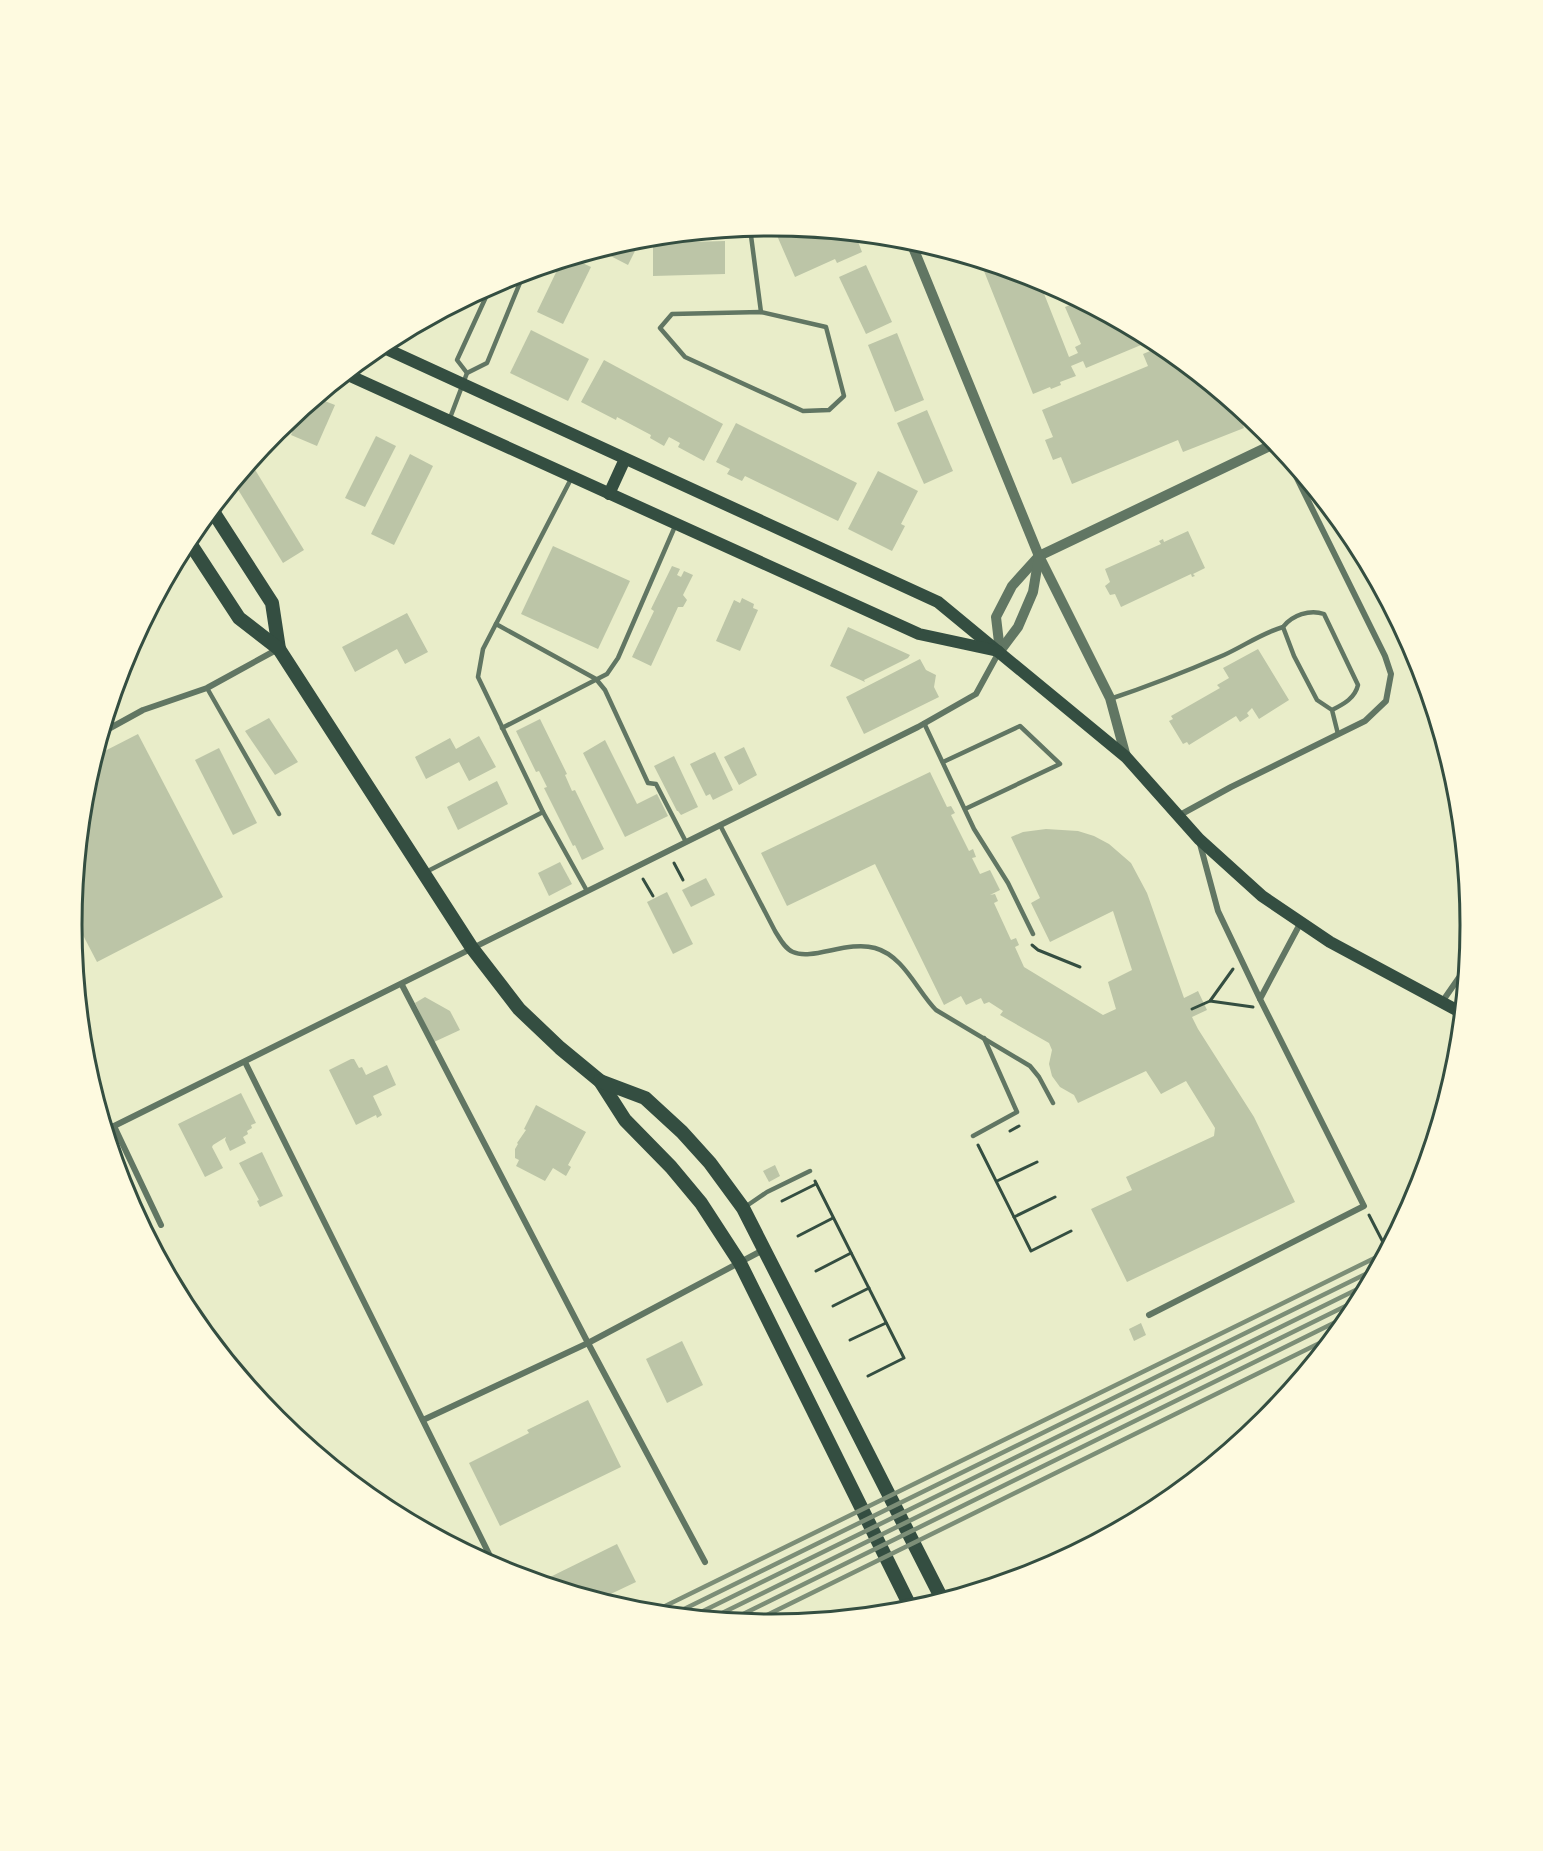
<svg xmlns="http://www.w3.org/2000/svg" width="1543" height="1851" viewBox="0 0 1543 1851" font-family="'Nunito Sans',sans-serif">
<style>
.building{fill:#bcc5a7}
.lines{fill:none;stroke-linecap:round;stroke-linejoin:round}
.path{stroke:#344e41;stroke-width:3}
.service{stroke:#617663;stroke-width:4.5}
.minor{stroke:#617663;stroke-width:6}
.tertiary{stroke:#617663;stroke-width:10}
.secondary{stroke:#344e41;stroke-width:12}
.primary{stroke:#344e41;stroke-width:14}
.rail{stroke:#7c8e77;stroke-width:4.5}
.rim{fill:none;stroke:#344e41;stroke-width:3}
</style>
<rect width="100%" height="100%" fill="#e9edc9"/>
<g class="building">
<path d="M784 227 855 234 862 252 837 263 835 259 795 277 775 231Z"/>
<path d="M635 239H641L628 265 599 250Z"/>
<path d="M725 241V274L653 276V243Z"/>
<path d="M572 258 591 267 563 324 537 312 561 262Z"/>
<path d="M980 261 1038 279 1039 282 1041 281 1043 285 1041 286 1069 357 1078 353 1075 347 1081 344 1065 307 1080 301 1153 340 1086 368 1083 361 1071 366 1076 376 1060 382 1061 385 1051 389 1050 387 1033 394Z"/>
<path d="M866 265 892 322 866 334 839 277Z"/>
<path d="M531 330 589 359 568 401 510 373Z"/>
<path d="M897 333 924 400 895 412 868 345Z"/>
<path d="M1162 346 1235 405 1244 428 1183 452 1178 440 1072 484 1061 457 1053 460 1045 440 1053 437 1042 410 1148 366 1143 354Z"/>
<path d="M604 360 723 424 704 461 678 447 680 443 669 437 664 446 650 438 651 435 617 417 616 420 581 402Z"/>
<path d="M317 398 335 405 317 446 291 435 302 410Z"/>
<path d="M927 410 953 471 924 484 897 423Z"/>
<path d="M736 423 857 483 838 521 745 476 742 481 727 474 730 469 716 462Z"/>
<path d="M376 436 396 446 365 507 345 498Z"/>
<path d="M410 454 433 466 394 545 371 534Z"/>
<path d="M251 463 304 550 283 563 234 483Z"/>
<path d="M878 471 918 491 901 524 905 526 892 551 848 529Z"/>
<path d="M1188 531 1205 568 1193 574 1195 576 1192 577 1191 574 1121 607 1115 594 1110 595 1105 586 1110 582 1105 569 1161 544 1159 541 1163 539 1164 542Z"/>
<path d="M553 546 630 581 598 649 521 614Z"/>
<path d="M672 566 680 569 677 575 681 577 684 571 693 575 683 595 687 600 683 607H678L651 666 632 657 654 611 651 609Z"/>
<path d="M742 598 754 604 753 608 758 610 740 651 716 641 734 600 740 603Z"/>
<path d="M407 613 428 652 405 664 397 649 355 672 342 647Z"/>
<path d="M848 627 910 655 908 658 864 680 865 682 830 666Z"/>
<path d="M1258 649 1289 700 1259 719 1252 708 1247 713 1249 716 1240 722 1236 716 1189 745 1187 742 1183 744 1169 721 1173 719 1171 716 1220 688 1217 685 1229 678 1223 668Z"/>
<path d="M920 659 926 670 936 675 934 687 939 697 864 734 846 697Z"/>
<path d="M269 718 298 762 275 775 245 731Z"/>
<path d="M540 719 567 774 565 775 572 791 575 790 604 849 582 860 575 845 573 846 544 788 547 787 539 771 536 772 516 731Z"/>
<path d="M138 734 223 897 97 962 73 916 86 789 95 756Z"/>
<path d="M479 736 496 767 469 781 459 762 426 779 415 757 450 738 456 749Z"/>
<path d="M605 740 637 804 657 794 668 816 625 837 583 753Z"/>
<path d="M744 747 757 775 739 785 724 757Z"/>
<path d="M219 748 257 823 233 835 195 760Z"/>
<path d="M715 752 733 790 713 800 710 794 706 796 690 764Z"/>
<path d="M674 756 698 807 681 815 678 811H677L654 766Z"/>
<path d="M930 772 947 807 951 806 955 813 951 815 969 851 973 849 976 857 972 858 980 874 990 870 1000 890 990 895 995 894 998 901 994 903 1011 940 1016 938 1019 945 1015 947 1024 967 1103 1015 1116 1009 1108 982 1132 970 1113 911 1050 942 1031 903 1040 898 1011 837 1023 832 1046 829 1078 831 1094 836 1109 844 1131 863 1147 893 1184 998 1198 991 1207 1010 1192 1017 1198 1029 1254 1117 1295 1202 1127 1282 1091 1209 1132 1190 1126 1177 1214 1136 1215 1128 1186 1081 1161 1094 1146 1071 1078 1103 1074 1095 1060 1087 1052 1076 1049 1064 1052 1050 1049 1043 1000 1015 1003 1011 989 1002 984 1004 981 998 966 1005 961 996 944 1005 875 864 787 906 761 853Z"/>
<path d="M497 781 508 804 458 830 447 807Z"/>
<path d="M560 862 572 884 549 896 538 873Z"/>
<path d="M706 878 715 895 691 907 682 890Z"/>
<path d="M667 892 693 944 673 954 647 902Z"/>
<path d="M425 997 450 1011 460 1030 434 1042 415 1003Z"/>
<path d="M351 1059H354L359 1068 362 1067 366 1075 387 1065 396 1085 373 1096 382 1115 377 1118 376 1115 356 1125 329 1070Z"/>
<path d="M241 1093 256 1123 251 1125 252 1128 247 1131 248 1134 243 1137 246 1143 230 1151 225 1140 226 1137 213 1145 212 1147 223 1168 205 1177 178 1124Z"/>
<path d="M536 1105 586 1132 568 1165 571 1167 566 1176 553 1168 545 1181 516 1166 519 1160 515 1158V1149L518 1144 517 1143 526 1130 524 1129Z"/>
<path d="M262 1152 283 1196 260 1207 257 1201 259 1200 239 1163Z"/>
<path d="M775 1165 780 1176 769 1182 763 1171Z"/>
<path d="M1141 1323 1146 1335 1134 1341 1129 1329Z"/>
<path d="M682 1341 703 1385 667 1403 646 1359Z"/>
<path d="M588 1400 621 1467 500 1526 469 1463 529 1433 527 1430Z"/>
<path d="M617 1544 636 1582 598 1600 546 1585 544 1580Z"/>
</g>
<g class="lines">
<g class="path">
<path d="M674 863 683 880"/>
<path d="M643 879 653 896"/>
<path d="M1032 945 1038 950 1080 967"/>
<path d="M1210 1001 1253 1007"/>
<path d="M1192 1009 1210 1001 1233 969"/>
<path d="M1010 1131 1019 1126"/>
<path d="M978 1145 1031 1251 1071 1231"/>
<path d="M815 1181 904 1358 868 1376"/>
<path d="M997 1181 1037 1162"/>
<path d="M782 1201 816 1184"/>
<path d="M1369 1215 1387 1250"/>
<path d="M1014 1217 1055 1197"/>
<path d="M798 1236 833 1218"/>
<path d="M816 1271 851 1253"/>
<path d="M833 1306 869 1288"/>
<path d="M850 1340 886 1323"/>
</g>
<g class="service">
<path d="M750 228 761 312"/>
<path d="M761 312 826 327 844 396 829 410 803 411 685 357 660 328 672 314Z"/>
<path d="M467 373 457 360 491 286"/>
<path d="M450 418 467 373 487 363 524 273"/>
<path d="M572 477 483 649 478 677 543 812 587 891"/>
<path d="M496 624 596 679 605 690 648 783 656 784 686 842"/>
<path d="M207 688 279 814"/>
<path d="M1110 699C1149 686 1187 671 1224 655 1244 646 1262 633 1283 627"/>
<path d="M1332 710C1344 704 1355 698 1358 685L1324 614C1310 609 1292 615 1283 627L1294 656 1317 700 1332 710 1338 734"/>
<path d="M924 723 974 829 1008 883 1033 934"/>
<path d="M502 728 607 674 618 658 676 524"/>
<path d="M943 762 1020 726 1060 764 965 809"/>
<path d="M720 825 775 931C780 939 785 949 793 952 812 961 848 940 875 948 904 956 917 991 936 1010L1030 1066 1039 1077 1053 1103"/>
<path d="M426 872 543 812"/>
<path d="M973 1136 1017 1112 984 1038"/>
<path d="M745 1207 767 1192 810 1171"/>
</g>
<g class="minor">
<path d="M103 732 143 710 207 688 278 649"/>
<path d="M1178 816 1231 787 1365 721 1386 701 1391 674 1385 656 1285 454"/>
<path d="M1200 844 1218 911 1260 999"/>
<path d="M402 985 588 1343 705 1562"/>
<path d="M1442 1002 1467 966"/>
<path d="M245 1062 496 1568"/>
<path d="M114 1126 161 1225"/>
<path d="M106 1130 918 727 976 694 999 652"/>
<path d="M1149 1315 1364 1206 1260 999 1301 922"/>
<path d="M423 1420 588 1343 765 1249"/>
</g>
<g class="tertiary">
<path d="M910 240 1039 556 1110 698 1126 757"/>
<path d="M1000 651 996 617 1012 586 1039 556 1276 443"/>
<path d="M1000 651 1018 627 1033 592 1039 556"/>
</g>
<g class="secondary">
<path d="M380 346 938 602 1126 757 1199 839 1262 896 1330 942 1462 1013"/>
<path d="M346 374 919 634 998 651"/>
<path d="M609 494 625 459"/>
</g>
<g class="primary">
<path d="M212 510 272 603 279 649"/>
<path d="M188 540 239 618 279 649 472 948 519 1009 560 1048 600 1081 625 1120 671 1167 701 1203 740 1263 912 1610"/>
<path d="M600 1081 645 1098 682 1132 710 1163 743 1208 943 1601"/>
</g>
<g class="rail">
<path d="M651 1613 1387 1252"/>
<path d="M672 1615 1378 1268"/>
<path d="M691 1617 1370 1283"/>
<path d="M710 1619 1362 1298"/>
<path d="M729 1621 1354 1313"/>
<path d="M751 1623 1336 1335"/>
</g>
</g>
<path d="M0 0H1543V1851H0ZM82 925a689 689 0 1 1 1378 0a689 689 0 1 1-1378 0Z" fill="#fefae0" fill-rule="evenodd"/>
<path class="rim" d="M82 925a689 689 0 1 1 1378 0a689 689 0 1 1-1378 0Z"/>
</svg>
